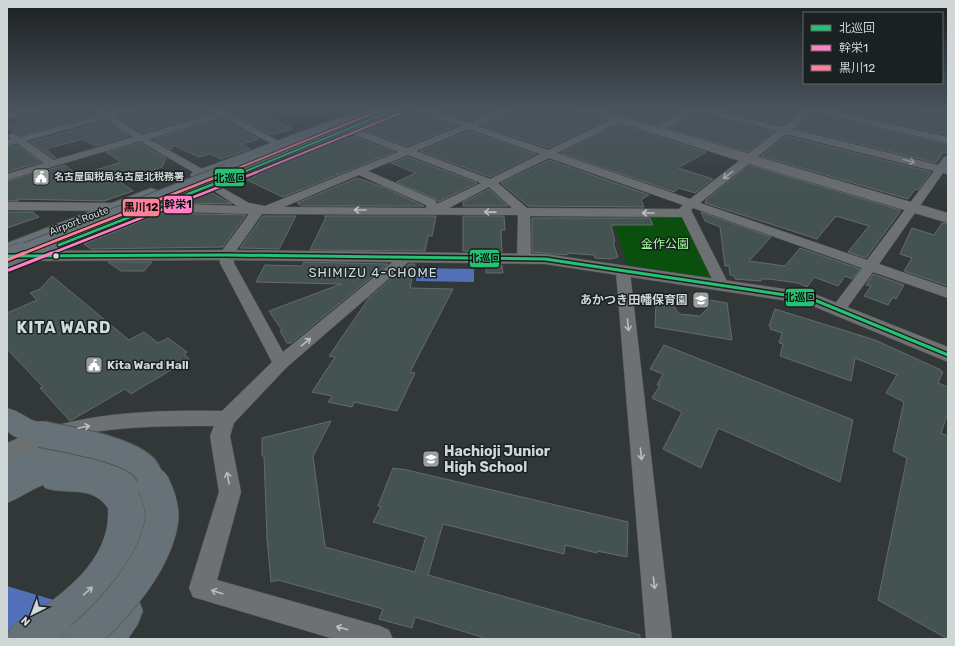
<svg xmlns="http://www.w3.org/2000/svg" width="955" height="646" viewBox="0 0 955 646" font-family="Rubik,'Noto Sans JP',sans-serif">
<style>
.green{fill:#0a4f0d}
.water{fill:#5270b7}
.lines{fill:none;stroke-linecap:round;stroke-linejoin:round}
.river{fill:#5270b7;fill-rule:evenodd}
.building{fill:#445351;stroke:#656a6a}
.minor-casing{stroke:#4e5454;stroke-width:1}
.tertiary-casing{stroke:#4e5454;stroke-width:1}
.trunk-casing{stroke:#4e5454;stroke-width:1}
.motorway-casing{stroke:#4e5454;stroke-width:1}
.minor{fill:#6d7172;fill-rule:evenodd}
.tertiary{fill:#6d7172;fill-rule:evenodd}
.trunk{fill:#677276;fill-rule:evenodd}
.motorway{fill:#667277;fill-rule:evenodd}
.motorway-bridge-far4-casing{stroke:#4e5454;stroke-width:14;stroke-linecap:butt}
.motorway-bridge-far3-casing{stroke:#4e5454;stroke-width:18;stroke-linecap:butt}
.motorway-bridge-far2-casing{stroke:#4e5454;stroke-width:22;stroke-linecap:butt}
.motorway-bridge-far1-casing{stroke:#4e5454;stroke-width:28;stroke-linecap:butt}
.motorway-bridge-casing{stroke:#4e5454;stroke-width:34;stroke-linecap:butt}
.motorway-bridge-far4{stroke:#667277;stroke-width:14}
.motorway-bridge-far3{stroke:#667277;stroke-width:16}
.motorway-bridge-far2{stroke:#667277;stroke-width:21}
.motorway-bridge-far1{stroke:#667277;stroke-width:26}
.motorway-bridge{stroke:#667277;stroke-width:33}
.bus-1-far2-casing{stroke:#1b2021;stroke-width:4}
.bus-1-far1-casing{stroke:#1b2021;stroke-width:5}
.bus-1-casing{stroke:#1b2021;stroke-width:6}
.bus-2-far2-casing{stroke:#1b2021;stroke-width:4}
.bus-2-far1-casing{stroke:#1b2021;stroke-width:5}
.bus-2-casing{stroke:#1b2021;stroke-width:6}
.bus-3-far2-casing{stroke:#1b2021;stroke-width:4}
.bus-3-far1-casing{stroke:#1b2021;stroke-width:5}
.bus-3-casing{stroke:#1b2021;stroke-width:6}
.bus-1-far2{stroke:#26c172;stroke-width:2}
.bus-1-far1{stroke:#26c172;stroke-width:2.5}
.bus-1{stroke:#26c172;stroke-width:3}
.bus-2-far2{stroke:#ff80c5;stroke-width:2}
.bus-2-far1{stroke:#ff80c5;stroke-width:2.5}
.bus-2{stroke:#ff80c5;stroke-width:3}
.bus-3-far2{stroke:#ff8098;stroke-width:2}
.bus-3-far1{stroke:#ff8098;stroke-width:2.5}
.bus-3{stroke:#ff8098;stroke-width:3}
.oneway{stroke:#b7bebe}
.oneway2{stroke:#b6bebf}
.bus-dot{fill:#d0d7d7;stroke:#1b2021;stroke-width:1.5}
.labels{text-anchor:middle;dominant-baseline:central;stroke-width:3;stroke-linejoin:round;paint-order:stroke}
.far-poi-label{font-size:10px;font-weight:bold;fill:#d0d7d7;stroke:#1b2021;text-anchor:start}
.far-street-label{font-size:10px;fill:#d0d7d7;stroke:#1b2021}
.park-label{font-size:12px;fill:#a0fc9a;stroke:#1b2021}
.poi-label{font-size:12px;font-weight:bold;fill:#d0d7d7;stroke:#1b2021;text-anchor:end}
.neighbourhood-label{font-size:13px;letter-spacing:1px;fill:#cedbdd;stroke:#1b2021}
.near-poi-label{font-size:14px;font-weight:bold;fill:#d0d7d7;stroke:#1b2021;text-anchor:start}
.district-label{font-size:16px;font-weight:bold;letter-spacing:1px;fill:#cedbdd;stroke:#1b2021}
.line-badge{stroke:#1b2021;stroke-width:1.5}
.pale-badge-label{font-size:11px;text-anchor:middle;font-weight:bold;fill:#111}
</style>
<rect width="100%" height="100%" fill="#323838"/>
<path class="green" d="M612 218H682L713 279 627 265Z"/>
<path class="water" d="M418 268 474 269V282L416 281Z"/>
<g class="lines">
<path class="river" d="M7 586 67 604 85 612 93 630 89 639H16L7 636Z"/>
</g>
<g class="building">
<path d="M44 108H122L107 111 101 109 97 110V115L21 135 7 127 22 123 14 118Z"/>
<path d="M142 108H209L213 112 142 133 117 117Z"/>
<path d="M221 108H252L293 129 271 135Z"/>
<path d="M399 108H412L457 126 407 146 363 130 387 120 386 119 397 113Z"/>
<path d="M429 108H502L469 121Z"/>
<path d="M518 108H578L580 111 606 120 548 148 481 126Z"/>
<path d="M600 108H684L658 125Z"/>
<path d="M710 108H803V110L783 125Z"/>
<path d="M825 108H873L882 110 884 108H911L925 111 948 116V135Z"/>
<path d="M695 113 774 132 748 152 669 129Z"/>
<path d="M814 114 948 144V153L943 152 936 163 795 128Z"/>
<path d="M222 119 259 139 241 144 250 149 221 159 210 154 199 157 173 145 171 150 153 139Z"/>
<path d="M105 121 129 136 96 146 83 139 46 149 56 158H54L30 142Z"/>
<path d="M619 124 706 152 678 168 713 179 695 193 679 188 674 192 561 153Z"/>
<path d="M469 131 536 154 490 177 420 151Z"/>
<path d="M350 135 394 152 283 197 247 180 256 176 253 175Z"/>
<path d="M786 136 931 172 918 190 915 189 908 199 761 156Z"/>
<path d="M140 143 166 158 162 167 119 181 133 191 104 201 17 199 19 201H7V181L65 165 78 176 121 162 106 152Z"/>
<path d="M17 145 41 162 7 172V147Z"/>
<path d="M408 157 477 183 438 202 436 199 396 182 416 173 391 163Z"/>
<path d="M549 160 649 195 641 200 644 207 528 206 501 183Z"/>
<path d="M749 165 900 210V212L866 258 848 252 869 226 836 216 817 239 705 203 706 200Z"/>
<path d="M357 178 383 187 424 206H302L297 203Z"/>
<path d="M489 189 508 206H463V202Z"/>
<path d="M210 192 232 204 184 203Z"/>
<path d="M7 212H33L39 217 7 228Z"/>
<path d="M701 212 771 237 749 261 785 266 800 248 860 269 852 279 845 276 838 286 814 277 807 287 798 283 769 279H761V281L735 279 734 276 730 275 729 266H725L720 227 705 221Z"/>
<path d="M161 213 246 215 223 247 91 249 84 244Z"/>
<path d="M263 216H296L279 249 240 248Z"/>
<path d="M324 216H436L432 236H428L425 251 310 250 326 217Z"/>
<path d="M463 216H504L505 230H501L502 252 463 251Z"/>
<path d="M532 218H650L653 225H611L615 242H613L618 257 610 259 595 258 594 255 567 253V255L532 252Z"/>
<path d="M942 223 948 224V286L904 271 912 258 900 254 912 228 934 235Z"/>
<path d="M108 262H152L144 271H121Z"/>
<path d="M304 262 388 264 291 343H287L280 331 282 330 269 311 341 284 256 282 265 265 302 266Z"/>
<path d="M409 264H415L410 288 453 289 410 372 415 373 397 411 354 402 352 407 328 402 332 396 312 392 335 357 329 356 369 298Z"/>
<path d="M486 265H502L503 273H486Z"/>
<path d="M873 274 904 285 896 299 893 297 888 305 864 296 871 286 866 285Z"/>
<path d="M52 276 129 340 144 332 158 343 168 338 187 352 184 354 189 359 131 394 125 389 70 421 40 388 43 387 7 349V313L37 300 30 293 40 289Z"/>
<path d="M709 300 727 303 732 340 655 327 656 302 673 305 679 314 700 316 710 306Z"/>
<path d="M775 309 875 340 941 370 940 371 943 372 938 383 948 387V413L941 433 948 436V639L878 600 907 458 893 451 904 402 886 393 897 375 855 358 851 381 780 356 783 344 779 343 782 333 770 329 771 327 769 326Z"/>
<path d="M664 345 853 420 840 482 718 428 701 468 663 449 682 412 652 398 660 385H657L663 374 650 369Z"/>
<path d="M331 421 313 456 325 547 415 572 426 537 373 522 381 507 378 506 393 468 407 470 628 522 627 557 597 551V553L565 545 564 554 443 524 428 575 640 635V639H481L482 637 415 617 412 628 379 619 383 609 278 580 271 582 267 538 264 456H262V438Z"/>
</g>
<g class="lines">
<g class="minor-casing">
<g id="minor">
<path d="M29 108H43L7 119V113Z"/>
<path d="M128 108H141L114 117 142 135 216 113 210 109 218 108 284 144 279 147 276 146 222 117 149 139 206 171 207 173 206 175H198L140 141 7 180V174L44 163 17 143 7 146V140L11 139 8 136 10 134 13 133 20 137 99 116 97 113 98 111 101 110 107 113ZM105 119 133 137 54 160 26 141Z"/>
<path d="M413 108H425L469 123 506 108H517L477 126 548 150 616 117H622V121L557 153 690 199 777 131 695 111 659 133 656 134 651 131 687 108H704L783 127 805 110 804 108H819L948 137V143L814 112 792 129 938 165 944 157 948 156V174L943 173 879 264 948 288V298L873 272 844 312 839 314 834 312 831 309 862 268 693 208 691 210 729 285 727 288H717L715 285 682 217 530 216 531 257 529 260H519L517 257 518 215 262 214 233 255 234 263 283 352 401 255H411L413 258 287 367 234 423 230 436 241 492 217 580 380 626 389 630 393 639H334L193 597 189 588 219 492 210 436 214 426C159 426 102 426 49 442 35 447 21 456 7 461V443C75 412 148 410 222 411L272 362 220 263 219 255 249 214 157 211 151 207 157 203 237 206 208 187 206 185 212 182 249 203 265 206 398 152 345 131V127H351L407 148 461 126ZM469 129 540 154 490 179 416 151ZM786 134 934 171 867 260 700 203ZM408 155 481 183 437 204 435 200 368 171ZM549 158 683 205 679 209 527 208 498 183ZM359 175 426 205V208L284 207ZM489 187 512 208H449Z"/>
<path d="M7 202 115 203 121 207 115 211 7 210Z"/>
<path d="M623 268 628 269 630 272 672 639H646L616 272 618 269Z"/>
</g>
</g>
<g class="tertiary-casing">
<g id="tertiary">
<path d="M579 108H595L948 213V223L743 162 580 110Z"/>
<path d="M925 108 948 109V115L926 110Z"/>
<path d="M226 250 545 254 812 293 948 347V362L808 304 545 264 226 260 7 261V251H9Z"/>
</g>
</g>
<g class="trunk-casing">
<g id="trunk">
<path d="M357 111 361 112 363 115 361 118 203 178H193L190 175 193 172Z"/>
<path d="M151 188 157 190 159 193 157 196 7 255V243Z"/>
</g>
</g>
<g class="motorway-casing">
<g id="motorway">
<path d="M7 408 16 411 32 420 51 426 55 434 51 440C65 436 81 435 95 440L99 448 97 452C132 457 165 489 159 527 156 541 145 565 139 579L127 584 119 581 100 605 60 639 7 638C8 635 9 629 12 627 16 621 34 614 40 609 75 585 111 553 108 508 91 484 67 496 45 488L43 485C30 490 20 498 7 503V458L40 445 13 436 7 431Z"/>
<path d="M125 593 138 598 143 611 138 624 128 639H88L93 626 112 598Z"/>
</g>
</g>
<use href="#minor" class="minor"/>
<use href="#tertiary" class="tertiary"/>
<use href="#trunk" class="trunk"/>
<use href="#motorway" class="motorway"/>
<g class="motorway-bridge-far4-casing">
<path id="motorway-bridge-far4" d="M226 173 391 108"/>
</g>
<g class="motorway-bridge-far3-casing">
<path id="motorway-bridge-far3" d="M19 254 228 172"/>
</g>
<g class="motorway-bridge-far2-casing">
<path id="motorway-bridge-far2" d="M7 259 22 253"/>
</g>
<g class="motorway-bridge-far1-casing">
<path id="motorway-bridge-far1" d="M41 434C68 440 126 448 145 468 149 473 151 480 153 485"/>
</g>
<g class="motorway-bridge-casing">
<path id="motorway-bridge" d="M81 639C113 611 152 568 161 525 164 512 159 496 153 484"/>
</g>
<use href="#motorway-bridge-far4" class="motorway-bridge-far4"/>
<use href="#motorway-bridge-far3" class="motorway-bridge-far3"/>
<use href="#motorway-bridge-far2" class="motorway-bridge-far2"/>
<use href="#motorway-bridge-far1" class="motorway-bridge-far1"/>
<use href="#motorway-bridge" class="motorway-bridge"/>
<g class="bus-1-far2-casing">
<path id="bus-1-far2" d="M241 173 399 108"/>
</g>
<g class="bus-1-far1-casing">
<path id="bus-1-far1" d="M59 245 244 172"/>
</g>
<g class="bus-1-casing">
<path id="bus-1" d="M7 256 226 255 545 259 812 299 948 355"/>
</g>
<g class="bus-2-far2-casing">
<path id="bus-2-far2" d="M254 173 401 113"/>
</g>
<g class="bus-2-far1-casing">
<path id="bus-2-far1" d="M50 254 257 172"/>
</g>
<g class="bus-2-casing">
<path id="bus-2" d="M9 270 52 253"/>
</g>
<g class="bus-3-far2-casing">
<path id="bus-3-far2" d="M226 173 386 108"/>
</g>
<g class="bus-3-far1-casing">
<path id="bus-3-far1" d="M22 254 229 172"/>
</g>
<g class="bus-3-casing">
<path id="bus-3" d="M7 260 24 253"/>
</g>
<use href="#bus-1-far2" class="bus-1-far2"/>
<use href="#bus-1-far1" class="bus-1-far1"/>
<use href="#bus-1" class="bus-1"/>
<use href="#bus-2-far2" class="bus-2-far2"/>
<use href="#bus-2-far1" class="bus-2-far1"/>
<use href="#bus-2" class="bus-2"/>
<use href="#bus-3-far2" class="bus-3-far2"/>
<use href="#bus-3-far1" class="bus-3-far1"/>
<use href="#bus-3" class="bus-3"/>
</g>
<defs><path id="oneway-shaft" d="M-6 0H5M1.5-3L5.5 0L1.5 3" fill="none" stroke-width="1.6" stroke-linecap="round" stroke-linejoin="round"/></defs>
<g class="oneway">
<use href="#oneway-shaft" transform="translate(909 161) rotate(14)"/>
<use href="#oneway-shaft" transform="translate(728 175) rotate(142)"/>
<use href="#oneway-shaft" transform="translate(360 210) rotate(-180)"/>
<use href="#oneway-shaft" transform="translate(490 212) rotate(-179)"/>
<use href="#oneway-shaft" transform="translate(648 213) rotate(180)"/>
<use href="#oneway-shaft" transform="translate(628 325) rotate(84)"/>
<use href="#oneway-shaft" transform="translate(306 342) rotate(-40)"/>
<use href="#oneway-shaft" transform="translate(84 427) rotate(-12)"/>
<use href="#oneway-shaft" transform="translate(641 454) rotate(84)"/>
<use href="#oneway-shaft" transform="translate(228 478) rotate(-101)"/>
<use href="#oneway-shaft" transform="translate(654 583) rotate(84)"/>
<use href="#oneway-shaft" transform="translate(217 592) rotate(-163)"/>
<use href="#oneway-shaft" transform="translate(342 628) rotate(-164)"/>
</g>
<use class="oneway2" href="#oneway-shaft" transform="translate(88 591) rotate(-41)"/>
<linearGradient id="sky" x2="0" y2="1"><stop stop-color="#1c1f1f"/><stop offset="0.55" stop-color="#49535e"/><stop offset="1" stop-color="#49535e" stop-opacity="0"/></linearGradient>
<rect width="955" height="198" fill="url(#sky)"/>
<defs>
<g id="civic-square" transform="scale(0.9)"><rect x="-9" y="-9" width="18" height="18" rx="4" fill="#999f9f" stroke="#1b2021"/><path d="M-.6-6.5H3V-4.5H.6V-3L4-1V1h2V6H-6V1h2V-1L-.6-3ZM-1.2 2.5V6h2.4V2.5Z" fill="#fff"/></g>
<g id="school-square" transform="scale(0.9)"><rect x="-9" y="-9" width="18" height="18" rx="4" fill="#999f9f" stroke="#1b2021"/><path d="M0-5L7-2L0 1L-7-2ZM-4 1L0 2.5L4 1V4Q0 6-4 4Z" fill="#fff"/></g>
</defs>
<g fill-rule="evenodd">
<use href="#civic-square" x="41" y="177"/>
<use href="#school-square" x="701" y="300"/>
<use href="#civic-square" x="94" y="365"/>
<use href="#school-square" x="431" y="459"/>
</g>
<circle class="bus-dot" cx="56" cy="256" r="3.5"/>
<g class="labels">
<g class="far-poi-label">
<text x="54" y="177">名古屋国税局名古屋北税務署</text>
</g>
<g class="far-street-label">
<text transform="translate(79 221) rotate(-21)">Airport Route</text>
</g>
<g class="park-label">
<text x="665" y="244">金作公園</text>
</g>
<g class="poi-label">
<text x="688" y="300">あかつき田幡保育園</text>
<text x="107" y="365" text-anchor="start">Kita Ward Hall</text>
</g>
<g class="neighbourhood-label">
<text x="373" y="272">SHIMIZU 4-CHOME</text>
</g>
<g class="near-poi-label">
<text x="444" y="451">Hachioji Junior<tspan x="444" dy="16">High School</tspan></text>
</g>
<g class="district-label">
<text x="64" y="327">KITA WARD</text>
</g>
</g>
<g class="line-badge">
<rect x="214" y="168" width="31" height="19" rx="4" fill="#26c172"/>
<rect x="163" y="195" width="30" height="19" rx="4" fill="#ff80c5"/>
<rect x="122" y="198" width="38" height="19" rx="4" fill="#ff8098"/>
<rect x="469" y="249" width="31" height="19" rx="4" fill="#26c172"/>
<rect x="785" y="288" width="30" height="19" rx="4" fill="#26c172"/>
</g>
<g class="pale-badge-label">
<text x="230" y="182">北巡回</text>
<text x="178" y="208">幹栄1</text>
<text x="141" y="211">黒川12</text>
<text x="485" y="262">北巡回</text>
<text x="800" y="301">北巡回</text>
</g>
<rect width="955" height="646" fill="none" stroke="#d0d7d7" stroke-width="16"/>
<rect x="803" y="12" width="140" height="72" fill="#1b2021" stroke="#63696a"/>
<rect x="811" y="25" width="20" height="6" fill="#26c172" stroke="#63696a"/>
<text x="839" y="32" font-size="12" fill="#d0d7d7">北巡回</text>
<rect x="811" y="45" width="20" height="6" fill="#ff80c5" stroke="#63696a"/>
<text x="839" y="52" font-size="12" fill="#d0d7d7">幹栄1</text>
<rect x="811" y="65" width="20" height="6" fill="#ff8098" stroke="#63696a"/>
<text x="839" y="72" font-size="12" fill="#d0d7d7">黒川12</text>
<g transform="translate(32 614) rotate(222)" stroke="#1b2021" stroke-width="3" paint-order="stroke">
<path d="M0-3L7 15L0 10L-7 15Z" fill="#d0d7d7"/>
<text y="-6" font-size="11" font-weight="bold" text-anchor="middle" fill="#d0d7d7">N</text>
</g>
</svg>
